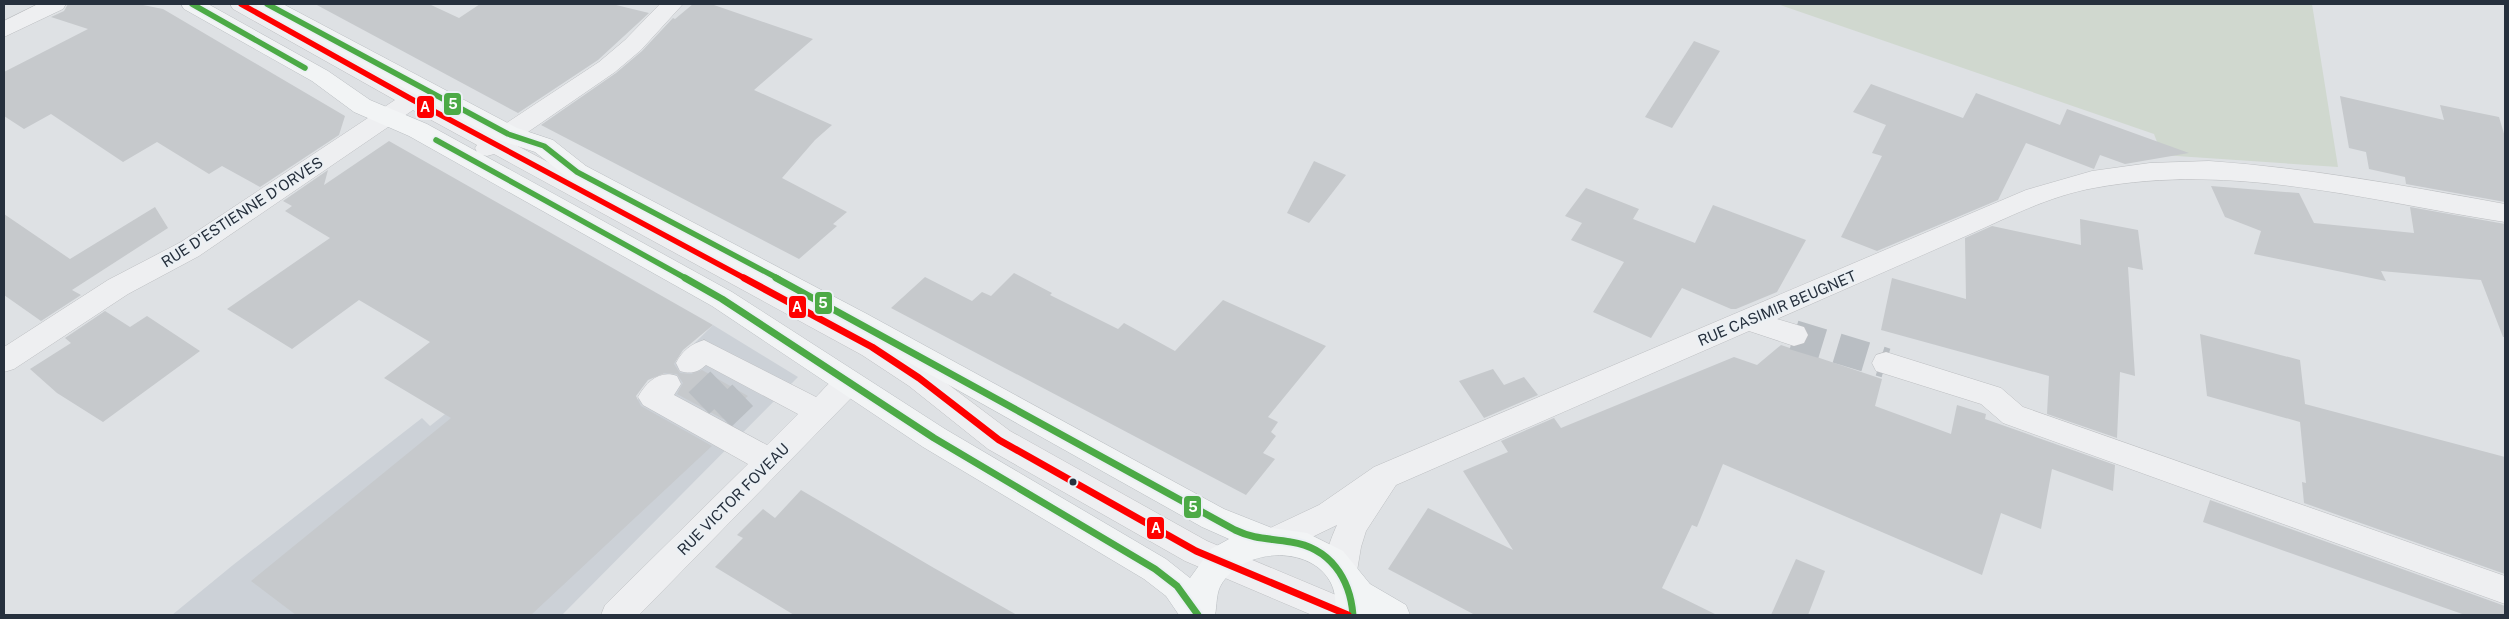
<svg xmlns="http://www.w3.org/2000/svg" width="2509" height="619" viewBox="0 0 2509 619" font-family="'Public Sans',sans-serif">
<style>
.built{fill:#ccd1d7}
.green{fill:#d0d8cf}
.building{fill:#c6c9cc}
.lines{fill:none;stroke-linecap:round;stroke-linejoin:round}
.minor-tunnel{stroke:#b9bec3;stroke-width:30;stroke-dasharray:30 15;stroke-linecap:butt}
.minor-casing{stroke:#bdbfc2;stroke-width:1}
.major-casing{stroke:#babec2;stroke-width:1}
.minor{fill:#eeeff1;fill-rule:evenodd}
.major{fill:#f2f4f5;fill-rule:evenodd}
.bus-1-far1-casing{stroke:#ebf0f4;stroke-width:9}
.bus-1-casing{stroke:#ebf0f4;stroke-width:11}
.bus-2-far1-casing{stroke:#ebf0f4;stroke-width:9}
.bus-2-casing{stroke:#ebf0f4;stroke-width:11}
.bus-1-far1{stroke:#4caa46;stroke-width:5.5}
.bus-1{stroke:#4caa46;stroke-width:7}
.bus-2-far1{stroke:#fe0000;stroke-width:5.5}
.bus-2{stroke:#fe0000;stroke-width:7}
.bus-dot{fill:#26303d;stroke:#ebf0f4;stroke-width:2}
.labels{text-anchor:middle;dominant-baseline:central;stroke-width:4;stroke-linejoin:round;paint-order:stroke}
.street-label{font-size:15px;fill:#26303d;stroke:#ebf0f4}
.line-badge{stroke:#ebf0f4;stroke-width:2}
.badge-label{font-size:14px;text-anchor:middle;font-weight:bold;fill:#fff}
</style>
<rect width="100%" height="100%" fill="#dee1e4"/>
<path class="built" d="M713 325 798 377 562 615H172L233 565 422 418 430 426 506 366 610 427Z"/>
<path class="green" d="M1777 4H2312L2338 167 2162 155 2154 134Z"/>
<g class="building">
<path d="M68 4H138L163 9 345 116 339 135 260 187 222 166 209 174 157 142 123 162 51 114 24 129 4 116V72L88 29 51 17 64 11Z"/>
<path d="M315 4H429L459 18 480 4H612L649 13 598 60 518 113Z"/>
<path d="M693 4H711L813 39 754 90 832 125 815 140 782 178 847 212 833 224 837 226 799 259 541 125 616 73 642 51 673 18 675 19Z"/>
<path d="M1694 41 1720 51 1672 128 1645 117Z"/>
<path d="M1871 84 1963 118 1976 93 2060 125 2067 109 2189 153 2125 164 2100 155 2094 169 2026 143 1998 200 1877 251 1841 237 1882 156 1872 153 1886 125 1853 112Z"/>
<path d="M2340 96 2444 120 2440 105 2499 117 2505 137V202L2406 184 2405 177 2369 169 2366 152 2349 148Z"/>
<path d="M389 141 713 325 683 350 674 364 680 373 691 374 702 370 748 396 723 419 677 394 683 383 677 374 665 373 648 380 636 396 641 406 712 446 531 615H296L251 581 451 418 384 378 430 342 359 300 292 349 227 309 330 238 285 211 292 206 283 201 328 170 324 185Z"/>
<path d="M1314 161 1346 175 1309 223 1287 213Z"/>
<path d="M2211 186 2299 193 2314 223 2414 233 2410 207 2505 224V337H2503L2481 280 2381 271 2386 281 2254 254 2261 231 2225 217Z"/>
<path d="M1586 188 1639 209 1633 219 1695 243 1713 205 1806 240 1777 292 1736 309H1731L1682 288 1651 338 1593 312 1624 262 1571 240 1582 223 1565 216Z"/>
<path d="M155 207 168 228 72 290 81 295 41 321 4 295V214L70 259Z"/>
<path d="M2080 219 2138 230 2143 270 2128 267 2135 376 2120 372 2117 438 2047 414 2049 376 1881 330 1892 278 1966 299 1965 238 1992 226 2081 245Z"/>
<path d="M1014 273 1052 293 1050 295 1118 329 1124 323 1175 351 1223 300 1326 346 1268 417 1278 422 1271 432 1276 436 1263 453 1275 459 1246 495 891 308 925 277 972 301 982 292 991 296Z"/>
<path d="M105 311 130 327 147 316 200 351 103 422 57 393 30 369 71 343 65 338Z"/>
<path d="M2200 334 2300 360 2305 404 2505 457V574L2304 503 2302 482 2306 483 2300 422 2207 396Z"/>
<path d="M1781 345 1882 379 1875 406 1905 417 1951 434 1957 405 1986 414 1985 419 2115 465 2113 491 2052 469 2041 529 2001 513 1982 575 1723 464 1697 527 1692 525 1662 588 1717 615H1475L1388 569 1428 508 1513 550 1463 471 1508 452 1501 441 1554 418 1561 428 1734 357 1757 365Z"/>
<path d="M1493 369 1504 385 1524 377 1538 395 1484 418 1459 381Z"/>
<path d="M801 490 934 568 1017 615H794L715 567 743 538 737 535 763 509 775 518Z"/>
<path d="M2210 500 2505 606V615H2465L2203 522Z"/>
<path d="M1796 559 1825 571 1808 615H1771Z"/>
</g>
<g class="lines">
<g class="minor-tunnel">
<path d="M1794 335 1886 363"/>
<path d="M699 403 722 381"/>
<path d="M721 416 744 394"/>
</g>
<g class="minor-casing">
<g id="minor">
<path d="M38 4H66L63 9 4 37V21Z"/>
<path d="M230 4H257L493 132 599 62 625 40 660 4H683L641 50 615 72 512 143 882 339 929 370 1010 431 1207 541 1360 605 1364 615H1312L1185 561 988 449 909 386 862 355 494 154 487 156 478 154 475 148 477 145 413 110 199 256 128 294 14 369 4 372V347L108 280 181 242 395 100 233 9Z"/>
<path d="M2209 161C2309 168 2407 186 2505 204V222C2368 201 2234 162 2094 188 2049 196 2007 218 1966 236 1903 264 1840 291 1777 319L1804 327 1808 335 1804 343 1794 346 1749 331 1396 485 1366 531 1361 547 1357 571 1352 581 1341 585 1330 581C1321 563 1329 543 1337 525L1277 554 1266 550 1261 540 1266 530 1319 505 1374 467 2026 190 2092 171 2150 163Z"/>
<path d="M704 340 816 397C829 384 838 369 858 375L862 383 858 391 639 615H601L605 605 748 464 643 405 638 397C647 381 660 370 677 376L681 384 674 395 767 445 798 414 706 365C697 373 691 374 680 371L676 363C682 351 691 344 704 340Z"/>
<path d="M1886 352 2001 388 2023 407 2505 576V604L2003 423 1981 404 1876 371 1872 363 1876 355Z"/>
</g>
</g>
<g class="major-casing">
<path id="major" d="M181 4H208L328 71 370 100 427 124 732 292 945 429 1166 559 1190 578 1211 549 1229 539 1202 527 847 328 568 178 535 152 499 140 259 9 256 4H283L517 128 553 140 586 166 867 314 1224 509 1272 528 1307 533 1343 551 1370 584 1406 605 1410 615H1337C1335 607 1336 596 1333 588 1317 544 1243 546 1221 585 1216 593 1217 606 1215 615H1179L1166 596 1144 579 923 447 712 306 409 136 354 112 312 81 184 9Z"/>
</g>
<use href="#minor" class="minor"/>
<use href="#major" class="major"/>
<g class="bus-1-far1-casing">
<g id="bus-1-far1">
<path d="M192 4 305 68"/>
<path d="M267 4 508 134 544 146 577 172 779 279"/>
<path d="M436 140 687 279"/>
</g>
</g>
<g class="bus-1-casing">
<g id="bus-1">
<path d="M685 278 722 299 934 438 1155 569 1177 586 1198 615"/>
<path d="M776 278 1235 530C1256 540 1270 538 1291 542 1330 548 1350 578 1353 615"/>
</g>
</g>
<g class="bus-2-far1-casing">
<path id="bus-2-far1" d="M241 4 413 100 746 279"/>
</g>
<g class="bus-2-casing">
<path id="bus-2" d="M744 278 872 347 919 378 999 440 1196 551 1348 615"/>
</g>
<use href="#bus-1-far1" class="bus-1-far1"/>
<use href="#bus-1" class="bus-1"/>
<use href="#bus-2-far1" class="bus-2-far1"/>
<use href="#bus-2" class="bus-2"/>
</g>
<circle class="bus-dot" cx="1073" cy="482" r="4.5"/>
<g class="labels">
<g class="street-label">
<text transform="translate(242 212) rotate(-33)">RUE D'ESTIENNE D'ORVES</text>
<text transform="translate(1777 308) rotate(-23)">RUE CASIMIR BEUGNET</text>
<text transform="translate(733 499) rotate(-45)">RUE VICTOR FOVEAU</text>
</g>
</g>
<g class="line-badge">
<rect x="443" y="92" width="19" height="24" rx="5" fill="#4caa46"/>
<rect x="416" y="95" width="19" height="24" rx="5" fill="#fe0000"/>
<rect x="814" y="291" width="19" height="24" rx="5" fill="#4caa46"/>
<rect x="788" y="295" width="19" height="24" rx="5" fill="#fe0000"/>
<rect x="1183" y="495" width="19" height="24" rx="5" fill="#4caa46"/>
<rect x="1146" y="516" width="19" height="24" rx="5" fill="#fe0000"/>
</g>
<g class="badge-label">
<text x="453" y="109">5</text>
<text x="425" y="112">A</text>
<text x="823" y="308">5</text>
<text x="797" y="312">A</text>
<text x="1193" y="512">5</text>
<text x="1156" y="533">A</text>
</g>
<rect width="2509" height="619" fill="none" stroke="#26303d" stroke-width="10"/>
</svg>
